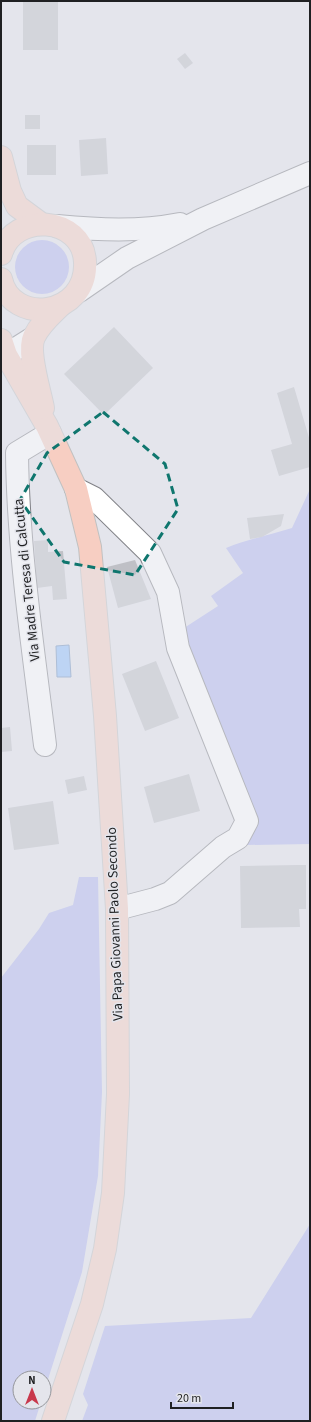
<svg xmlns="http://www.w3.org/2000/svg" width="311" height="1422" viewBox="0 0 311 1422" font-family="'Source Sans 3',sans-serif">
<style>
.green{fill:#b1b6ef}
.water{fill:#8fbffd;stroke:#6d8fbb}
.building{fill:#bfc0c6}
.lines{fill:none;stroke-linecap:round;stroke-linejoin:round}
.minor-casing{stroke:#818287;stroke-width:24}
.major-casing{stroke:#c0c1c1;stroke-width:24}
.minor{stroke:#fff;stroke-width:22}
.major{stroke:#f7cec2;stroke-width:22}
.marked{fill:none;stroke:#0f766e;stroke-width:3;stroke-dasharray:8 5;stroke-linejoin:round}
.labels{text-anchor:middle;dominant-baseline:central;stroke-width:3;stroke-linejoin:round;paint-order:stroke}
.street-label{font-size:14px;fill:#1f2022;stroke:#e4e5ec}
</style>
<rect width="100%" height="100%" fill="#e4e5ec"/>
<g class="green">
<circle cx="42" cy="267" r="27"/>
<path d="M310 489V844L246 845 181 630 218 606 211 596 243 573 226 548C248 539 270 535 292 528Z"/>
<path d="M79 877H98L102 1092 98 1176 82 1272 44 1392V1378H20V1402H41L35 1421H1V978L39 929 49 913 73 905Z"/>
<path d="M310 1224V1421H82L88 1405 83 1394 105 1326 251 1318Z"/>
</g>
<path class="water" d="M69 645 71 677H57L56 646Z"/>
<g class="building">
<rect x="23" y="1" width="35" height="49"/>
<path d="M185 53 193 63 185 69 177 59Z"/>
<rect x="25" y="115" width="15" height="14"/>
<path d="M106 138 108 174 81 176 79 140Z"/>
<rect x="27" y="145" width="29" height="30"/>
<path d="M114 327 153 368 104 415 64 374Z"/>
<path d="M294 387 310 441V467L279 476 271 450 292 444 277 393Z"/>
<path d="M284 514 281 526 262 537 250 539 247 518Z"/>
<path d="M48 540V552L63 551 67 599 53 600 52 586 37 588 34 541Z"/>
<path d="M135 560 151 599 118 608 107 567Z"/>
<path d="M156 661 179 718 145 731 122 674Z"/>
<path d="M10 727 12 751 1 752V728Z"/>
<path d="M189 774 200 811 154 823 144 787Z"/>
<path d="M84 776 87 790 68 794 65 780Z"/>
<path d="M53 801 59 844 14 850 8 808Z"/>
<path d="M298 865H306V909H299L300 927 241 928 240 866Z"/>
</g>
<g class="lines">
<g class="minor-casing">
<g id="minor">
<path d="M57 226C99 230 139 232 180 224"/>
<path d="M79 291 127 258 203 219 310 173"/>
<path d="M1 355H6L33 338"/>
<path d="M76 489 94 498 150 553 168 592 178 648 247 821 238 838 223 847 170 893 155 899 117 909"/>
<path d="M45 745C33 648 18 550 17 453L50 433"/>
</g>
</g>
<g class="major-casing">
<g id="major">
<path d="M1 157 10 191 17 206 40 223"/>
<path d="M1 254C13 211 83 216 85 262 88 317 11 326 1 279"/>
<path d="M1 340 6 355 47 426 76 489 90 547 105 716 117 909 118 1094 113 1193 105 1249 92 1304 53 1421"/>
<path d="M43 408C40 391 27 352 34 337 40 324 51 315 60 306"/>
</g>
</g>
<use href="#minor" class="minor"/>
<use href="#major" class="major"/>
</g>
<path d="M0 0H311V1422H0ZM103 412 165 464 178 509 135 575 64 562 20 500 47 453Z" fill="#e4e5ec" fill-opacity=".55" fill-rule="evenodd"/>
<path class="marked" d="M103 412 165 464 178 509 135 575 64 562 20 500 47 453Z"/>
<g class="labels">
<g class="street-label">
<text transform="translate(27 580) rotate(-96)">Via Madre Teresa di Calcutta</text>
<text transform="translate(115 924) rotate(-92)">Via Papa Giovanni Paolo Secondo</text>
</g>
</g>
<rect width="311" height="1422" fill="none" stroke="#1f2022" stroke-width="4"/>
<g transform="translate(32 1390)"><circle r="19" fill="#e4e5ec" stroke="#95969b"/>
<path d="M0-3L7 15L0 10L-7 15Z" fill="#c8384c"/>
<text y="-6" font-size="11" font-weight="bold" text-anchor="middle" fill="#1f2022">N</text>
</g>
<path d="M171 1402v6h62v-6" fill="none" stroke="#1f2022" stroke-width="2"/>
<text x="177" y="1402" font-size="12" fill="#1f2022" stroke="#e4e5ec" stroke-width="3" paint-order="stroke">20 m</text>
</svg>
